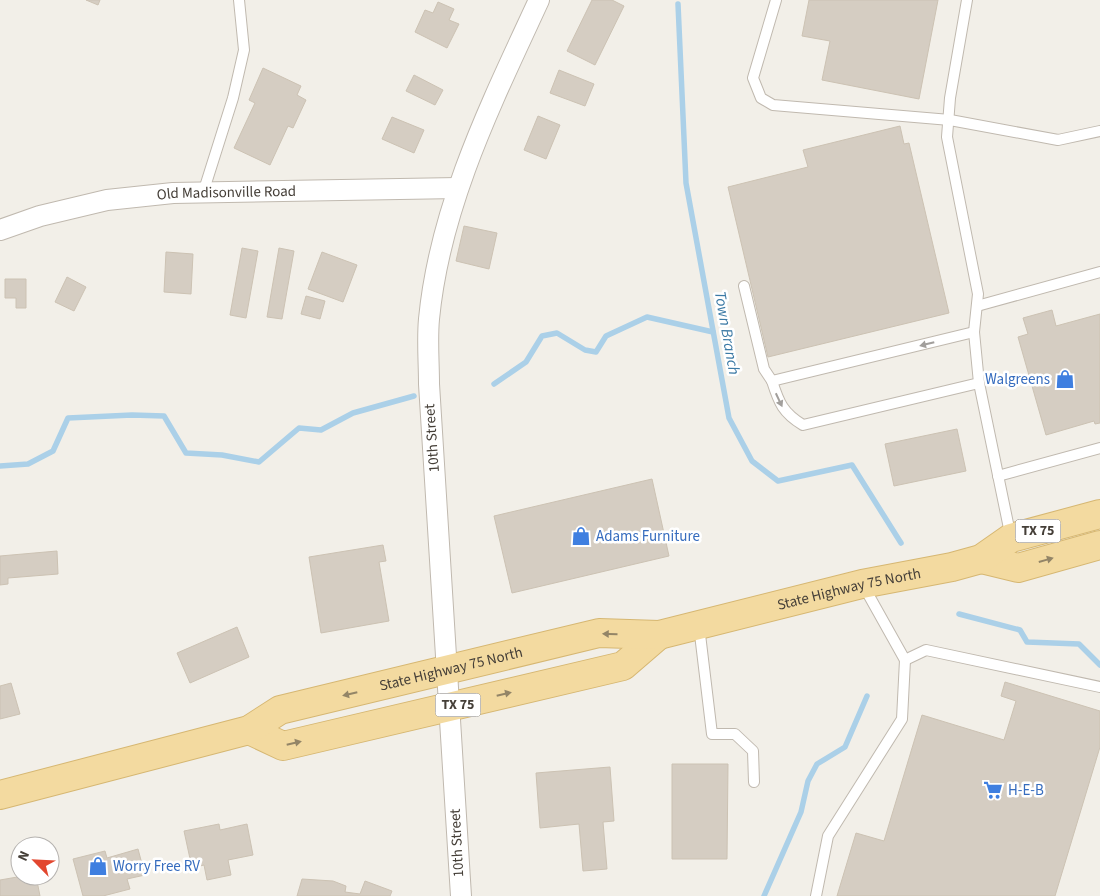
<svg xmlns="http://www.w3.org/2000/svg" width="1100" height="896" viewBox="0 0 1100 896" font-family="'Source Sans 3',sans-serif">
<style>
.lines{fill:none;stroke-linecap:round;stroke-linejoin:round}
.stream{stroke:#abd0e8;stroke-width:5.5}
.building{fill:#d5cdc2;stroke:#ccc2b3}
.lane-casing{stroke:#c0b9af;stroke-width:12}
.street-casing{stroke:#c0b9af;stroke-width:22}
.primary-casing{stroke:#d6b772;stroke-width:30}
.lane{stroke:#fff;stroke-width:10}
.street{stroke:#fff;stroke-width:20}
.primary{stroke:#f3daa0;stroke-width:28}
.oneway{fill:#a29f9c}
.oneway2{fill:#938567}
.labels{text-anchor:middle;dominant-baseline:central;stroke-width:5;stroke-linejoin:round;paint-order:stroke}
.shield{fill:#fff;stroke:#7d7974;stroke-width:1}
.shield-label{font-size:14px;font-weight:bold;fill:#453f38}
.street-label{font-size:15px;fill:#453f38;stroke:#fff}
.shop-label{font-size:15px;fill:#366cbe;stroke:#fff;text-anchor:start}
.water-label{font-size:16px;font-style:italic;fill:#3c7aa5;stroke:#fff}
</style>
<rect width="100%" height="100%" fill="#f2efe8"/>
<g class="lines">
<g class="stream">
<path d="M678 4 686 183 729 418 752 461 778 481 852 465 901 543"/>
<path d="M494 384 526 362 542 336 557 333 585 350 596 352 606 336 647 317 713 332"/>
<path d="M0 466 28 464 53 451 68 418 132 415 164 416 186 453 222 455 259 462 299 428 321 430 353 413 414 396"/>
<path d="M959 614 1020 630 1027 642 1079 644 1100 665"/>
<path d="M764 896 801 812 808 781 817 764 845 747 867 696"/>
</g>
</g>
<g class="building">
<path d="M86 0H100L98 5Z"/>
<path d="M592 0H612L624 6 595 65 567 51Z"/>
<path d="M809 0H938L919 99 822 80 830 41 802 36Z"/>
<path d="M438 2 454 9 449 20 459 24 447 48 415 32 425 10 433 13Z"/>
<path d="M263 68 301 86 297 95 306 100 293 128 288 126 270 165 234 148 255 103 249 100Z"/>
<path d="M559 70 594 84 585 106 550 93Z"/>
<path d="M414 75 443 90 435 105 406 91Z"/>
<path d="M538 116 560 125 546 159 524 150Z"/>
<path d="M392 117 424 130 414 153 382 139Z"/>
<path d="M900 126 904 144 909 143 949 313 768 357 728 187 808 167 803 150Z"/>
<path d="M464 226 497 233 489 269 456 261Z"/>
<path d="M242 248 258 251 246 318 230 315Z"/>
<path d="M279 248 294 251 282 319 267 317Z"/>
<path d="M166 252 193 254 191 294 164 292Z"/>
<path d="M322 252 357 265 343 302 308 289Z"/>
<path d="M67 277 86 287 74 311 55 302Z"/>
<path d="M5 279H26V308H16V298H5Z"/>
<path d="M306 296 325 301 320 319 301 314Z"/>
<path d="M1052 310 1056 326 1100 314V423L1095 424 1094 421 1046 435 1018 337 1028 334 1023 318Z"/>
<path d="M957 429 966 471 894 486 885 444Z"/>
<path d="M652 479 669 556 512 593 494 516Z"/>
<path d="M383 545 386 561 379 562 389 621 321 633 309 557Z"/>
<path d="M57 551 58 574 8 578V584L0 585V556Z"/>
<path d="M237 627 249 657 190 683 177 653Z"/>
<path d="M1005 682 1100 711V747L1055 896H837L856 833 884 841 922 715 1004 740 1016 701 1001 696Z"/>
<path d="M11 683 20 714 0 719V686Z"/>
<path d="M672 764H728L727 859H672Z"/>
<path d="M610 767 614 821 603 822 607 869 583 871 579 824 540 828 536 773Z"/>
<path d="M219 824 220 830 247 824 253 855 228 860 231 875 207 880 204 865 192 868 184 831Z"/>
<path d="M138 849 145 875 127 879 130 889 103 896H83L73 859 105 851 107 858Z"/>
<path d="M23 876H36L40 896H0V880Z"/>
<path d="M302 879 333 881 346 886 345 892 360 894 365 881 392 891 390 896H297Z"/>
</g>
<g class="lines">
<g class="lane-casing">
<g id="lane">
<path d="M776 0 753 78 761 98 773 105 950 120 1058 140 1100 131"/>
<path d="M967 0 950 98 947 137 978 294 974 332 979 383 1011 538"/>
<path d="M203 193 233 98 244 50 239 0"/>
<path d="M744 286 764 369 772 381"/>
<path d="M977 306 1100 272"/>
<path d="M974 332 772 381C779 403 783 413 803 425L979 383"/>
<path d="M998 476 1100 448"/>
<path d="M863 585 905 660 926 650 1100 687"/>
<path d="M699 626 712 734H735L753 751 754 782"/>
<path d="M816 896 828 836 902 719 905 660"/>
</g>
</g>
<g class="street-casing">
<g id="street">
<path id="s1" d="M0 230 40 216 107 200 173 193 458 188"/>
<path d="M461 896 429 384C429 362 427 340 429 319 440 205 492 102 539 0"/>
</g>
</g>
<g class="primary-casing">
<g id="primary">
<path d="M981 559 1018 568 1100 545"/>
<path d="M249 730 283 746 623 666 659 635"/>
<path id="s2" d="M0 795 249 730 280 710 599 633 659 635 862 584 952 567 981 559 1011 538 1100 514"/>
</g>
</g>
<use href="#lane" class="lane"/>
<use href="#street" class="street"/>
<use href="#primary" class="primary"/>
</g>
<defs><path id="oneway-solid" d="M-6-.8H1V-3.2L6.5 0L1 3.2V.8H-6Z" transform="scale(1.25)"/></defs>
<g class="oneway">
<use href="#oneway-solid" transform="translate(927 344) rotate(166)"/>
<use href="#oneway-solid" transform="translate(779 400) rotate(65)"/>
</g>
<g class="oneway2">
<use href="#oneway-solid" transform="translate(1046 560) rotate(-16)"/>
<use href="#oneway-solid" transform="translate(610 634) rotate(-179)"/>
<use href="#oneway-solid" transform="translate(350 694) rotate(167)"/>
<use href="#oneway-solid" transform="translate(504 694) rotate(-13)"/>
<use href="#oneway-solid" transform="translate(294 743) rotate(-13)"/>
</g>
<defs>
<g id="shop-bare" transform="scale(1.5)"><path d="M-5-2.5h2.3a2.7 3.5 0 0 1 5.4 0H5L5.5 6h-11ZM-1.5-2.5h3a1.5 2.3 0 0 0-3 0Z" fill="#3f7fe0" stroke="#fff" stroke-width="2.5" paint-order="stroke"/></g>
<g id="supermarket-bare" transform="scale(1.5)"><path d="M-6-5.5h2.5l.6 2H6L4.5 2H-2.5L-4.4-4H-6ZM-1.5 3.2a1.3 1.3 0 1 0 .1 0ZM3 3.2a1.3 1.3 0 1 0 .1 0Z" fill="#3f7fe0" stroke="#fff" stroke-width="2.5" paint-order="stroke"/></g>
</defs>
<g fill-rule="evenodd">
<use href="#shop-bare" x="1065" y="379"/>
<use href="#shop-bare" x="581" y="536"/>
<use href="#supermarket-bare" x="993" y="790"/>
<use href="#shop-bare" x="98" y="866"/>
</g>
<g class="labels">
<g class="shield">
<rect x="1015.5" y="519.5" width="45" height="23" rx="4"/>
<rect x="435.5" y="693.5" width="45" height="23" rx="4"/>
</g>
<g class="shield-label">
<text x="1038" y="531">TX 75</text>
<text x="458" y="705">TX 75</text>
</g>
<g class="street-label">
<text stroke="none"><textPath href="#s1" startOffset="231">Old Madisonville Road</textPath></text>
<text transform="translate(432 438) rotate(-94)">10th Street</text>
<text stroke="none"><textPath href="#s2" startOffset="878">State Highway 75 North</textPath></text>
<text stroke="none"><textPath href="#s2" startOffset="470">State Highway 75 North</textPath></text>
<text transform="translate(457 843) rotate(-93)">10th Street</text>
</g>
<g class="shop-label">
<text x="1050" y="379" text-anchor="end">Walgreens</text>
<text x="596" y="536">Adams Furniture</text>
<text x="1008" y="790">H-E-B</text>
<text x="113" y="866">Worry Free RV</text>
</g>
<g class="water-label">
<text transform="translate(727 333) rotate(80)">Town Branch</text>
</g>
</g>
<g transform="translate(35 861) rotate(294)"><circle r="24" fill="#ffffff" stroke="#b5b2af"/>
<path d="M0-4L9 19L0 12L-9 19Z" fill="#e2472f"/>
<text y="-8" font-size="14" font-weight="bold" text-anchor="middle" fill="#453f38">N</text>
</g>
</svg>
